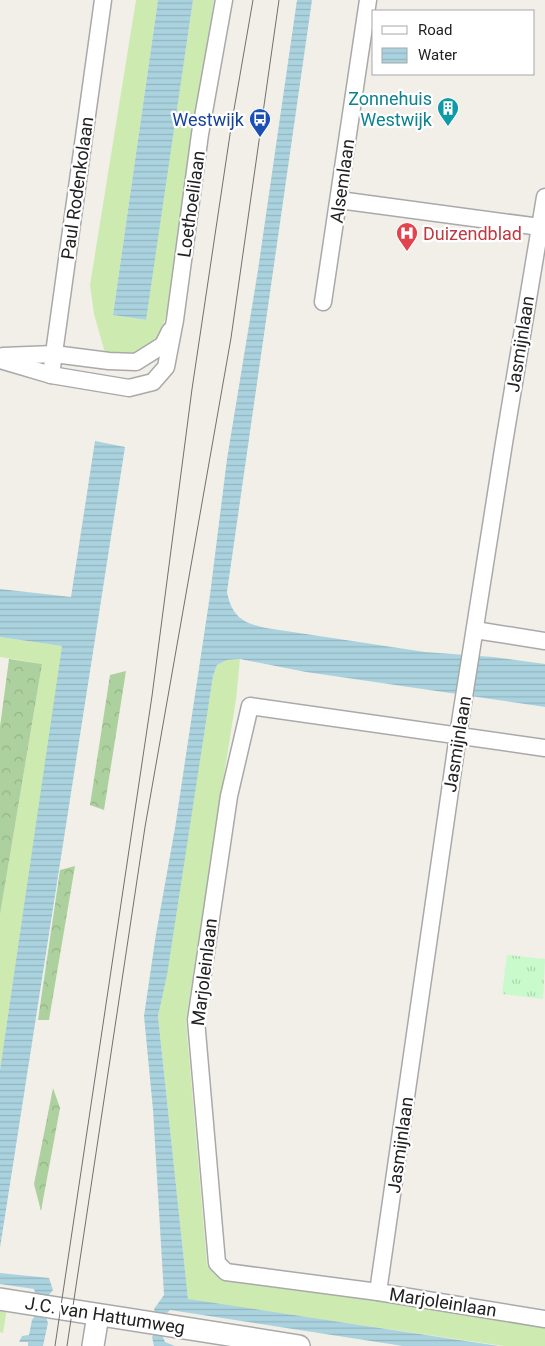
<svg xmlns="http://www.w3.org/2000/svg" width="545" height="1346" viewBox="0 0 545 1346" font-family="Roboto,sans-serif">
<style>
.grass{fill:#cdebb0}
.forest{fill:url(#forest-crowns)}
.park{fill:url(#park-tufts)}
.water{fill:url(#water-rules)}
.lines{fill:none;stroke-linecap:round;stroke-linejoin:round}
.minor-casing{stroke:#a9a9a9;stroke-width:19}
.tertiary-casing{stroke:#a9a9a9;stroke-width:24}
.minor{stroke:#fff;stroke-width:16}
.tertiary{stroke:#fff;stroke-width:21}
.tram{stroke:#707070;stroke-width:1}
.labels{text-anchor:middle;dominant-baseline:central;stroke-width:4.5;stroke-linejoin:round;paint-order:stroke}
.culture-label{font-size:18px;fill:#0d838f;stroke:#fff;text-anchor:end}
.transit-label{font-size:18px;fill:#164399;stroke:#fff;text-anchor:end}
.street-label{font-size:18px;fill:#222;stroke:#fff}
.health-label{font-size:18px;fill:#be3a42;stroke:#fff;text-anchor:start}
</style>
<defs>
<pattern id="forest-crowns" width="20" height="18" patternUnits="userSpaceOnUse" patternTransform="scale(1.25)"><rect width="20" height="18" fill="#add19e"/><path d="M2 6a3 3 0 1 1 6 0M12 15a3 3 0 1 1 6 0" fill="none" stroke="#95b388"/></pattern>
<pattern id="park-tufts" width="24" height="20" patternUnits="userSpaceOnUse" patternTransform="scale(1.25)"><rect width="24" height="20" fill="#c8facc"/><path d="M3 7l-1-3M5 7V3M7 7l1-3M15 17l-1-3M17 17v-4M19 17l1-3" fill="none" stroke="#acd6af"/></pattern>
<pattern id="water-rules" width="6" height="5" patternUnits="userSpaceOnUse" patternTransform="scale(1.25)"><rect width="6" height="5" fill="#aad3df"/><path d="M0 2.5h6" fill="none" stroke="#92b5bf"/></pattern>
</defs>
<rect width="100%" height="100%" fill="#f2efe9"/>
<g class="grass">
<path d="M136 0H158L113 315 145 320 193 0H214L169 307 159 337 133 355 105 353 94 314 90 285Z"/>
<path d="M0 637 63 646 0 1070V915L42 664 0 657Z"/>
<path d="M240 659 236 699 186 1021 207 1265 214 1274 228 1278 545 1326V1346H504L188 1300 158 1016 213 676 217 665 227 660Z"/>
<path d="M0 1307 7 1308 3 1333 0 1332Z"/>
</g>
<g class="forest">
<path d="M9 659 42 664 0 915V727Z"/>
<path d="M126 671 104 810 90 805 110 675Z"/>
<path d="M75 866 49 1020H38L60 870Z"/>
<path d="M53 1088 60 1108 41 1211 34 1184Z"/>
</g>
<path class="park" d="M507 955 545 959 543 999 502 994Z"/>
<g class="water">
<path d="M158 0H193L146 320 113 315Z"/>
<path d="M297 0H312L227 592C232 617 243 623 266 628L425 652 493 657 545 664V707L306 672 240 659 227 660 217 665 213 676 167 975 158 1016 188 1299 499 1346H403L170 1310 164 1316 156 1315 154 1309 164 1295 153 1110 144 1016 156 934 175 828 210 595 227 459 258 270Z"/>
<path d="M95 441 125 447 0 1248V1070L62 646 0 637V589L71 597Z"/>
<path d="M0 1273 49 1278 53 1290 48 1296 36 1295 34 1289 0 1284Z"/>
<path d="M36 1314 45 1315 48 1323 43 1346H28V1342H19L22 1336 29 1335 32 1320Z"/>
<path d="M154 1334 162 1335 165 1342 175 1346H154L152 1337Z"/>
</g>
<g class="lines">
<g class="minor-casing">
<g id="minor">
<path d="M339 200 540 227"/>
<path d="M323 302 368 0"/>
<path d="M3 356 54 354 109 361 136 362 163 345 170 331"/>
<path d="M0 360 51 375 129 388 153 382 166 367 175 320 200 134 224 0"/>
<path d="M51 375 103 0"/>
<path d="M475 630 545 641"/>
<path d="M545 748 250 706 229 796 196 1020 217 1263 226 1272 378 1292 545 1319"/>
<path d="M378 1292 458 735 504 443 545 197"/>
</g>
</g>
<g class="tertiary-casing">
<g id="tertiary">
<path d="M0 1299 299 1346"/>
<path d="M93 1346 98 1315"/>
</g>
</g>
<use href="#minor" class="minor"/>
<use href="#tertiary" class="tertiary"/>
<g class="tram">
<path d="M55 1346 152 696 192 389 232 121 253 0"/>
<path d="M67 1346 145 827 231 338 279 0"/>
</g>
</g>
<defs>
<g id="building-pin" transform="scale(1.125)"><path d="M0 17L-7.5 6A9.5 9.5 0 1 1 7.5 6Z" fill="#0f9aa8" stroke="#fff"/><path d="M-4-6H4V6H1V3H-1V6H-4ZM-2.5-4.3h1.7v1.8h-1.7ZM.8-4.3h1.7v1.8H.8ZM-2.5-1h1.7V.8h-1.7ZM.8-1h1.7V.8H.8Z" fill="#fff"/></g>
<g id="bus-pin" transform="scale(1.125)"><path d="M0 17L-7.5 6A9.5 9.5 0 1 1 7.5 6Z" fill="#1a4fb4" stroke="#fff"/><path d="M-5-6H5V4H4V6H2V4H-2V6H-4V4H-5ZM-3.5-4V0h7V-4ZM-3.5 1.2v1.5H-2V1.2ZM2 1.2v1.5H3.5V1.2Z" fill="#fff"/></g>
<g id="hospital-pin" transform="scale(1.125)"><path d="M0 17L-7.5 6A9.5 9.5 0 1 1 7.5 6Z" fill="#e0444e" stroke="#fff"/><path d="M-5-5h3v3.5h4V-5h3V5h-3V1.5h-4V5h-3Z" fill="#fff"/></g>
</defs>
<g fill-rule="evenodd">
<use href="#building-pin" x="448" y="108"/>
<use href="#bus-pin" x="260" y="119"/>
<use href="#hospital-pin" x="407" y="233"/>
</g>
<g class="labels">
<g class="culture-label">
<text x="432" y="98">Zonnehuis<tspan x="432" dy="21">Westwijk</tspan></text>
</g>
<g class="transit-label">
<text x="244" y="119">Westwijk</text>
</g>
<g class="street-label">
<text transform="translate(342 181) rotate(-82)">Alsemlaan</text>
<text transform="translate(77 188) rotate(-82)">Paul Rodenkolaan</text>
<text transform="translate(191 204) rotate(-82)">Loethoelilaan</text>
<text transform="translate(520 344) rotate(-81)">Jasmijnlaan</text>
<text transform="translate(457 744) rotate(-81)">Jasmijnlaan</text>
<text transform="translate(204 972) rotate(-83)">Marjoleinlaan</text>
<text transform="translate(400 1145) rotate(-82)">Jasmijnlaan</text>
<text transform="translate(443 1302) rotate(9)">Marjoleinlaan</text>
<text transform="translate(105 1315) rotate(9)">J.C. van Hattumweg</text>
</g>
<g class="health-label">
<text x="423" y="233">Duizendblad</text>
</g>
</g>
<rect x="372" y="10" width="162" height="65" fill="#ffffff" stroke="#a7a7a7"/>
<rect x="382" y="26" width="25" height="8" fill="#ffffff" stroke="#a7a7a7"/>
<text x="418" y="35" font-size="15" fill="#222222">Road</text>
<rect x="382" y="48" width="25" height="15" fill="url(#water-rules)" stroke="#a7a7a7"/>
<text x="418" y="60" font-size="15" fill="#222222">Water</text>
</svg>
